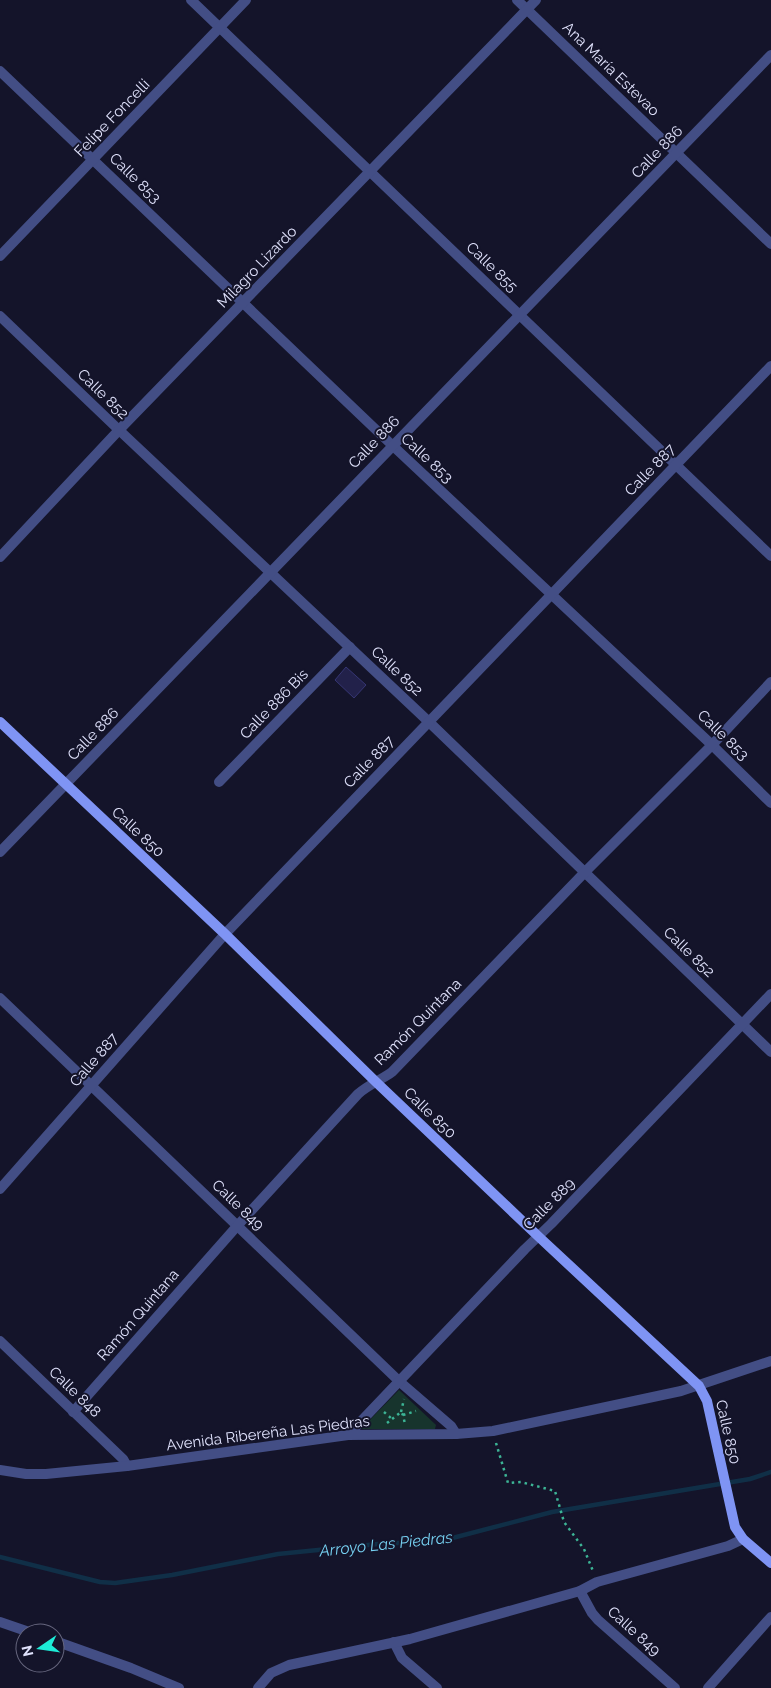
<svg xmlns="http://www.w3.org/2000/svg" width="771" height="1688" viewBox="0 0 771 1688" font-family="Raleway,sans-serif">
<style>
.green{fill:#17342d}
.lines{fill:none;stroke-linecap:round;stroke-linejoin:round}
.stream{stroke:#102f47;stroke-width:4.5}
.building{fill:#22214a;stroke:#363674}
.path{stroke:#3cb495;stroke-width:2.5;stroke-dasharray:2.5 4;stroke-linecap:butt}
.street{stroke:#434e85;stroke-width:10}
.secondary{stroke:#7f94f4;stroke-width:10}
.labels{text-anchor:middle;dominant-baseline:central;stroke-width:4;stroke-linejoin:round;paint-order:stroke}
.street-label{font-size:15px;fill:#e0e2fc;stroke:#14142a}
.water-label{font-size:16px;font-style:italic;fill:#77d2f3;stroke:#14142a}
</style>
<rect width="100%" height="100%" fill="#14142a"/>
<path class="green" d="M399 1390 436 1425 435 1429H361Z"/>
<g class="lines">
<path class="stream" d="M0 1557 100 1582 115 1583 172 1575 278 1554 378 1544 441 1541 552 1512 750 1479 771 1472"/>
</g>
<path class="building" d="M346 667 366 685 354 698 335 680Z"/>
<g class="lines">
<g class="path">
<path d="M384 1412 392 1419"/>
<path d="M401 1412 404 1399"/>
<path d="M403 1415 416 1411"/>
<path d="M387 1423 401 1412 403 1415 405 1424"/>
<path d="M496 1443 508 1483 521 1482 555 1491 564 1522 584 1549 593 1571"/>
</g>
<g class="street">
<path d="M191 0 771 556"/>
<path d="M517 0 771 244"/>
<path d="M0 71 392 445 712 745 771 803"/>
<path d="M0 256 246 0"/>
<path d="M0 316 119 430 429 722 771 1052"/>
<path d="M0 557 119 430 536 0"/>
<path d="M219 782 350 647"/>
<path d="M0 852C256 585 515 321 771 55"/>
<path d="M0 998 400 1382 451 1426 456 1434"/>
<path d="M0 1189 225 934 771 366"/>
<path d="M0 1341 123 1459 127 1466"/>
<path d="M73 1412 238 1225 358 1094C368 1085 381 1080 392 1072L585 872 712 745 771 682"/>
<path d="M348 1435 525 1249 551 1224 771 994"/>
<path d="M0 1470 26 1474H46L127 1466 348 1435 456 1434 493 1431 681 1391 771 1361"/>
<path d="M580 1591 592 1613 598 1620 675 1688"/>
<path d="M0 1622 32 1633"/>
<path d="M55 1641 131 1668 179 1688"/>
<path d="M394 1642 402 1658 437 1688"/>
<path d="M258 1688 271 1673 289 1665 410 1639 580 1591 597 1582 728 1546 743 1539"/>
<path d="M708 1688 771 1617"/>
</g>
<path class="secondary" d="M0 722 225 934 376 1082 539 1237 699 1386 707 1401 735 1527 743 1539 771 1563"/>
</g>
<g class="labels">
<g class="street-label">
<text transform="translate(611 69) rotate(44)">Ana María Estevao</text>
<text transform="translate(112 118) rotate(-46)">Felipe Foncelli</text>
<text transform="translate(657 152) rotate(-46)">Calle 886</text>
<text transform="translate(135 178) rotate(44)">Calle 853</text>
<text transform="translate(257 267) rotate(-46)">Milagro Lizardo</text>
<text transform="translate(492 267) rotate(44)">Calle 855</text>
<text transform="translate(103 394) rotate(44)">Calle 852</text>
<text transform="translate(374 442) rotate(-46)">Calle 886</text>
<text transform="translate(427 458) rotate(43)">Calle 853</text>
<text transform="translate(650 470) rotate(-46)">Calle 887</text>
<text transform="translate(397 671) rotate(43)">Calle 852</text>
<text transform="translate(274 704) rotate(-46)">Calle 886 Bis</text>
<text transform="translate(93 734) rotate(-46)">Calle 886</text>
<text transform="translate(723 735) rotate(44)">Calle 853</text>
<text transform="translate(369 762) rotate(-46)">Calle 887</text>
<text transform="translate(138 832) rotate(43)">Calle 850</text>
<text transform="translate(689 952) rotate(44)">Calle 852</text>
<text transform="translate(418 1022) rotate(-45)">Ramón Quintana</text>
<text transform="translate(94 1060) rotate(-49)">Calle 887</text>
<text transform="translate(430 1113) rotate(44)">Calle 850</text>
<text transform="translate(549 1204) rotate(-45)">Calle 889</text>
<text transform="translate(238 1205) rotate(44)">Calle 849</text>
<text transform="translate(138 1315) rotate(-49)">Ramón Quintana</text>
<text transform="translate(75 1392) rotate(44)">Calle 848</text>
<text transform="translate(728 1432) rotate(77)">Calle 850</text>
<text transform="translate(268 1433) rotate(-7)">Avenida Ribereña Las Piedras</text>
<text transform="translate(634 1631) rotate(42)">Calle 849</text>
</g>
<g class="water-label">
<text transform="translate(386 1544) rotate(-6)">Arroyo Las Piedras</text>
</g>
</g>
<g transform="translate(40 1648) rotate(257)"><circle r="24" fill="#14142a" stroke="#66667e"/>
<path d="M0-4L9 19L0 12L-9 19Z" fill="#1debd7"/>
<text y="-8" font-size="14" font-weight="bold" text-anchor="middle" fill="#e0e2fc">N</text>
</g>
</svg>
